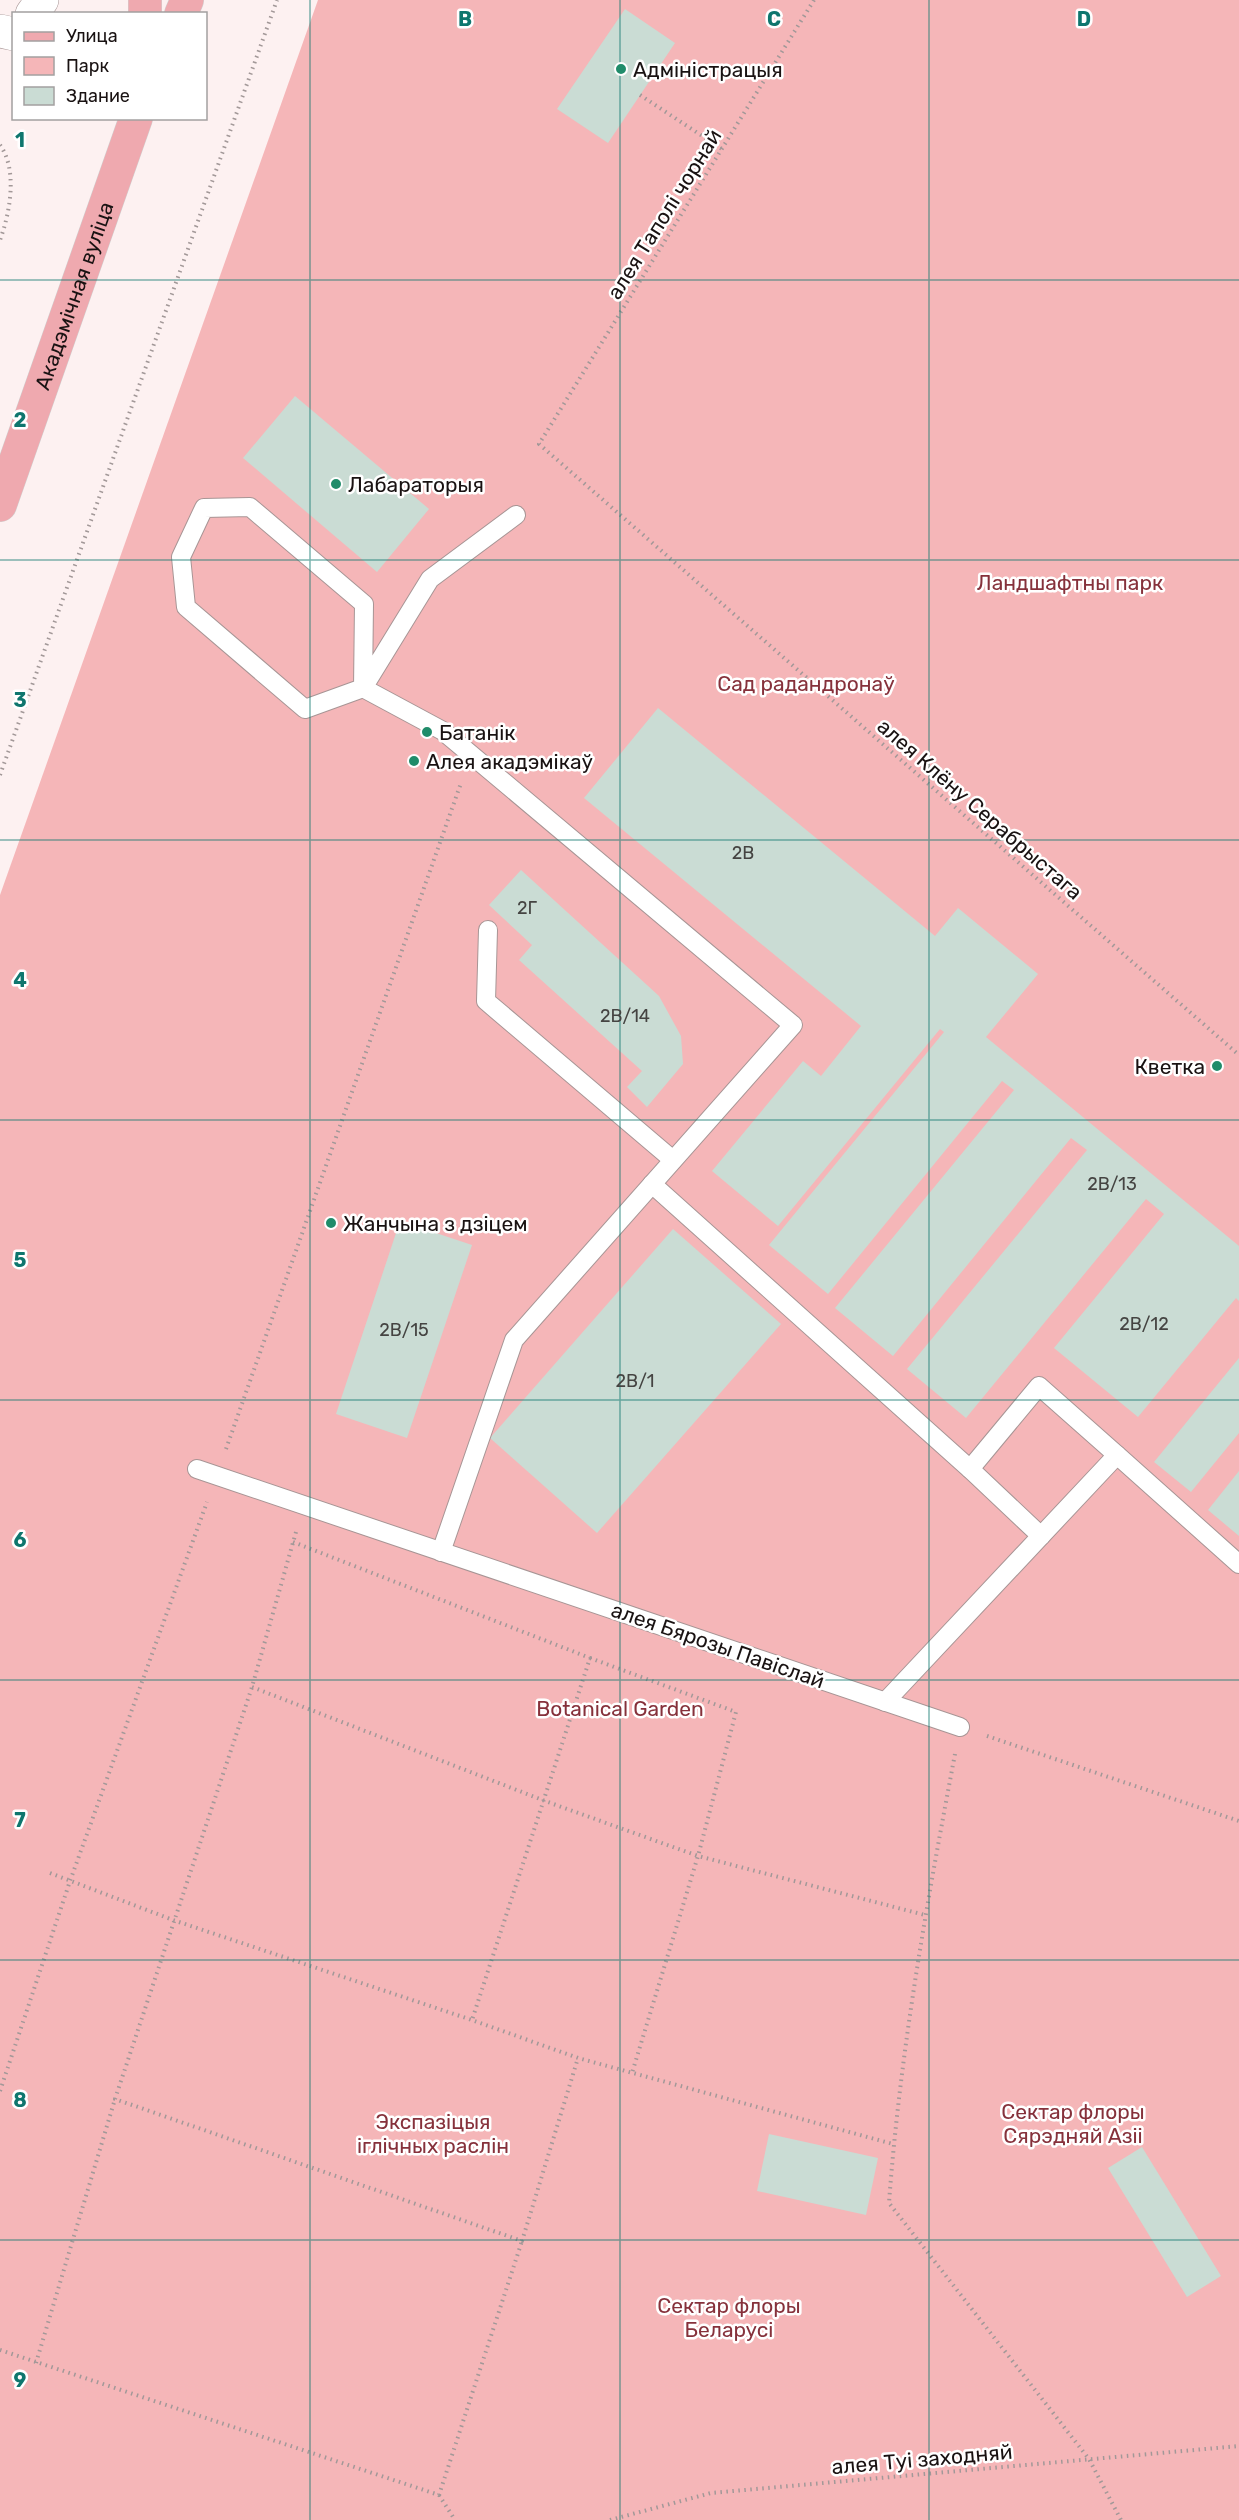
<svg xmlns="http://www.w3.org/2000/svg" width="1239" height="2520" viewBox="0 0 1239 2520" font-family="Rubik,sans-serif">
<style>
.green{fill:#f5b6b8}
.building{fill:#cadcd4}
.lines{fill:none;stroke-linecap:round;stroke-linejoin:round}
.lane-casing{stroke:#a79595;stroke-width:20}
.secondary-casing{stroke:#a79595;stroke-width:34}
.primary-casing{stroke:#d1d0d0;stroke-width:34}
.path{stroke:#a29898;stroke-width:4;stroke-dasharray:1.5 4.5;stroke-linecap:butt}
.lane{stroke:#fff;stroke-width:18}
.secondary{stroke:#fff;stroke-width:33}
.primary{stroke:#efa9af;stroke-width:33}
.grid{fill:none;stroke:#0f766e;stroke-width:1.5;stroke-opacity:0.55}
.poi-dot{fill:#208c6a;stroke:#fff;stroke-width:2}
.labels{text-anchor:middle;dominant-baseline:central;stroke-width:5;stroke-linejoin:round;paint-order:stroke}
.number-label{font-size:18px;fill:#454442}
.poi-label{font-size:21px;fill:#191212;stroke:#fff;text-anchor:start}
.street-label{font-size:21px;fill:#191212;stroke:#fff}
.park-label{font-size:21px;fill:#86313b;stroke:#fff}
.grid-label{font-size:20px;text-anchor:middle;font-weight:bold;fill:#0f766e;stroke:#fff;stroke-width:5;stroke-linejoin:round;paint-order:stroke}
</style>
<rect width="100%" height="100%" fill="#fdf1f1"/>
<path class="green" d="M318 0H1239V2520H0V895Z"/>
<g class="building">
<path d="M625 9 675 43 608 143 557 109Z"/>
<path d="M295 396 429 509 377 572 243 458Z"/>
<path d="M658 708 935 936 958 908 1038 974 986 1037 1239 1246V1301L1236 1298 1138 1417 1054 1348 1164 1214 1146 1199 966 1418 907 1369 1087 1150 1071 1138 893 1356 835 1308 1014 1090 1002 1081 828 1294 769 1245 944 1032 940 1029 778 1226 712 1171 803 1061 821 1076 861 1026 584 798Z"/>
<path d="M521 870 659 996 681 1036 683 1064 647 1107 627 1087 642 1071 519 960 532 945 489 905Z"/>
<path d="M400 1221 472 1245 407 1438 336 1414Z"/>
<path d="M673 1229 781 1324 597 1533 490 1438Z"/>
<path d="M1239 1358V1433L1191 1492 1154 1462Z"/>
<path d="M1239 1471V1536L1208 1510Z"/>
<path d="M769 2134 878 2158 866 2215 757 2191Z"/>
<path d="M1142 2147 1221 2276 1187 2297 1108 2168Z"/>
</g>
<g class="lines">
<g class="lane-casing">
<g id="lane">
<path d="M363 688 443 731 793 1025 514 1340 441 1552"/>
<path d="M363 688 364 604 250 507 204 508 181 557 186 607 305 709 363 688 430 579 516 515"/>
<path d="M488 930 486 1001 673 1160"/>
<path d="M652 1184 970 1469 1039 1386 1117 1455 885 1702"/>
<path d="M1117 1455 1239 1564"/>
<path d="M197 1469 960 1727"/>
<path d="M970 1469 1041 1536"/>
</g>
</g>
<g class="secondary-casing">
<g id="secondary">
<path d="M32 14 42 0"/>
<path d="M0 31 14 34"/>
</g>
</g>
<g class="primary-casing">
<g id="primary">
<path d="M145 0V14"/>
<path d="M181 14 187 0"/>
<path id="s1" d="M0 505 136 118"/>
</g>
</g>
<g class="path">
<path d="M814 0 539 444 1239 1055"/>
<path d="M640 95 722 149"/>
<path d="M0 145C18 170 10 213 0 240"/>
<path d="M0 775 277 0"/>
<path d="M226 1449 461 783"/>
<path d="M296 1532 252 1687 115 2099 522 2241 578 2058"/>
<path d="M293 1542 590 1658 472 2020"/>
<path d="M590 1658 736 1712 698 1856 632 2073"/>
<path d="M252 1687 545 1801 698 1856 925 1915"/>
<path d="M987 1736 1239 1821"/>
<path d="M955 1754C927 1902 900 2052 889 2203L1089 2459 1121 2520"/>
<path d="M50 1873 173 1920 472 2020 578 2058 893 2144"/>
<path d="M0 2091 70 1881 207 1502"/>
<path d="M0 2350 439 2495 522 2241"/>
<path d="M36 2363 115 2099"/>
<path d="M439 2495 455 2520"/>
<path d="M610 2520 711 2493 1239 2446"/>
</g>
<use href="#lane" class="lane"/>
<use href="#secondary" class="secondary"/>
<use href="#primary" class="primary"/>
</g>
<path class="grid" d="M310 0V2520M620 0V2520M929 0V2520M0 280H1239M0 560H1239M0 840H1239M0 1120H1239M0 1400H1239M0 1680H1239M0 1960H1239M0 2240H1239"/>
<g class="poi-dot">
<circle cx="621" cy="69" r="6"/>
<circle cx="336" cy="484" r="6"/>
<circle cx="427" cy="732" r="6"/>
<circle cx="414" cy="761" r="6"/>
<circle cx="1217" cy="1066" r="6"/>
<circle cx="331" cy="1223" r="6"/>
</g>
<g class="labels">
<g class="number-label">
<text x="743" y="853">2В</text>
<text x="527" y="908">2Г</text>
<text x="625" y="1016">2В/14</text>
<text x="1112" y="1184">2В/13</text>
<text x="1144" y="1324">2В/12</text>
<text x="404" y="1330">2В/15</text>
<text x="635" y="1381">2В/1</text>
</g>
<g class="poi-label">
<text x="633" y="69">Адміністрацыя</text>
<text x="348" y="484">Лабараторыя</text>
<text x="439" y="732">Батанік</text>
<text x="426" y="761">Алея акадэмікаў</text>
<text x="1205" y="1066" text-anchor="end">Кветка</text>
<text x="343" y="1223">Жанчына з дзіцем</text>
</g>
<g class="street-label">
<text transform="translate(664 214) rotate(-58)">алея Таполі чорнай</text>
<text stroke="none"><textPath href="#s1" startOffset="222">Акадэмічная вуліца</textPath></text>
<text transform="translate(980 809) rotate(41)">алея Клёну Серабрыстага</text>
<text transform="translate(718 1645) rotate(19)">алея Бярозы Павіслай</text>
<text transform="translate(922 2459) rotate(-5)">алея Туі заходняй</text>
</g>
<g class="park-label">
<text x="1070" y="582">Ландшафтны парк</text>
<text x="806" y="683">Сад радандронаў</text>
<text x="620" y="1708">Botanical Garden</text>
<text x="1073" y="2111">Сектар флоры<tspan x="1073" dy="24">Сярэдняй Азіі</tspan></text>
<text x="433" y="2121">Экспазіцыя<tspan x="433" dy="24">іглічных раслін</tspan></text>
<text x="729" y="2305">Сектар флоры<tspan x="729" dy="24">Беларусі</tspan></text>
</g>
</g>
<g class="grid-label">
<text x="465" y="26">B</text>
<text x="774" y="26">C</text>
<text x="1084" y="26">D</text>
<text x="20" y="147">1</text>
<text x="20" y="427">2</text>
<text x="20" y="707">3</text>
<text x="20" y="987">4</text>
<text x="20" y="1267">5</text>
<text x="20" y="1547">6</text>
<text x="20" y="1827">7</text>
<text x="20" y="2107">8</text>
<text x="20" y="2387">9</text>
</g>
<rect x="12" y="12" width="195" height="108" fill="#ffffff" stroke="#a3a0a0" stroke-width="1.5"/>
<rect x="24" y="32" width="30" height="9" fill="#efa9af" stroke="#a3a0a0" stroke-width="1.5"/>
<text x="66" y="42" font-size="18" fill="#191212">Улица</text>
<rect x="24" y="57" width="30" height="18" fill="#f5b6b8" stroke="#a3a0a0" stroke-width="1.5"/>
<text x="66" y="72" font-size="18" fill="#191212">Парк</text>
<rect x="24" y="87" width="30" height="18" fill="#cadcd4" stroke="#a3a0a0" stroke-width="1.5"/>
<text x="66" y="102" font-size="18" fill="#191212">Здание</text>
</svg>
